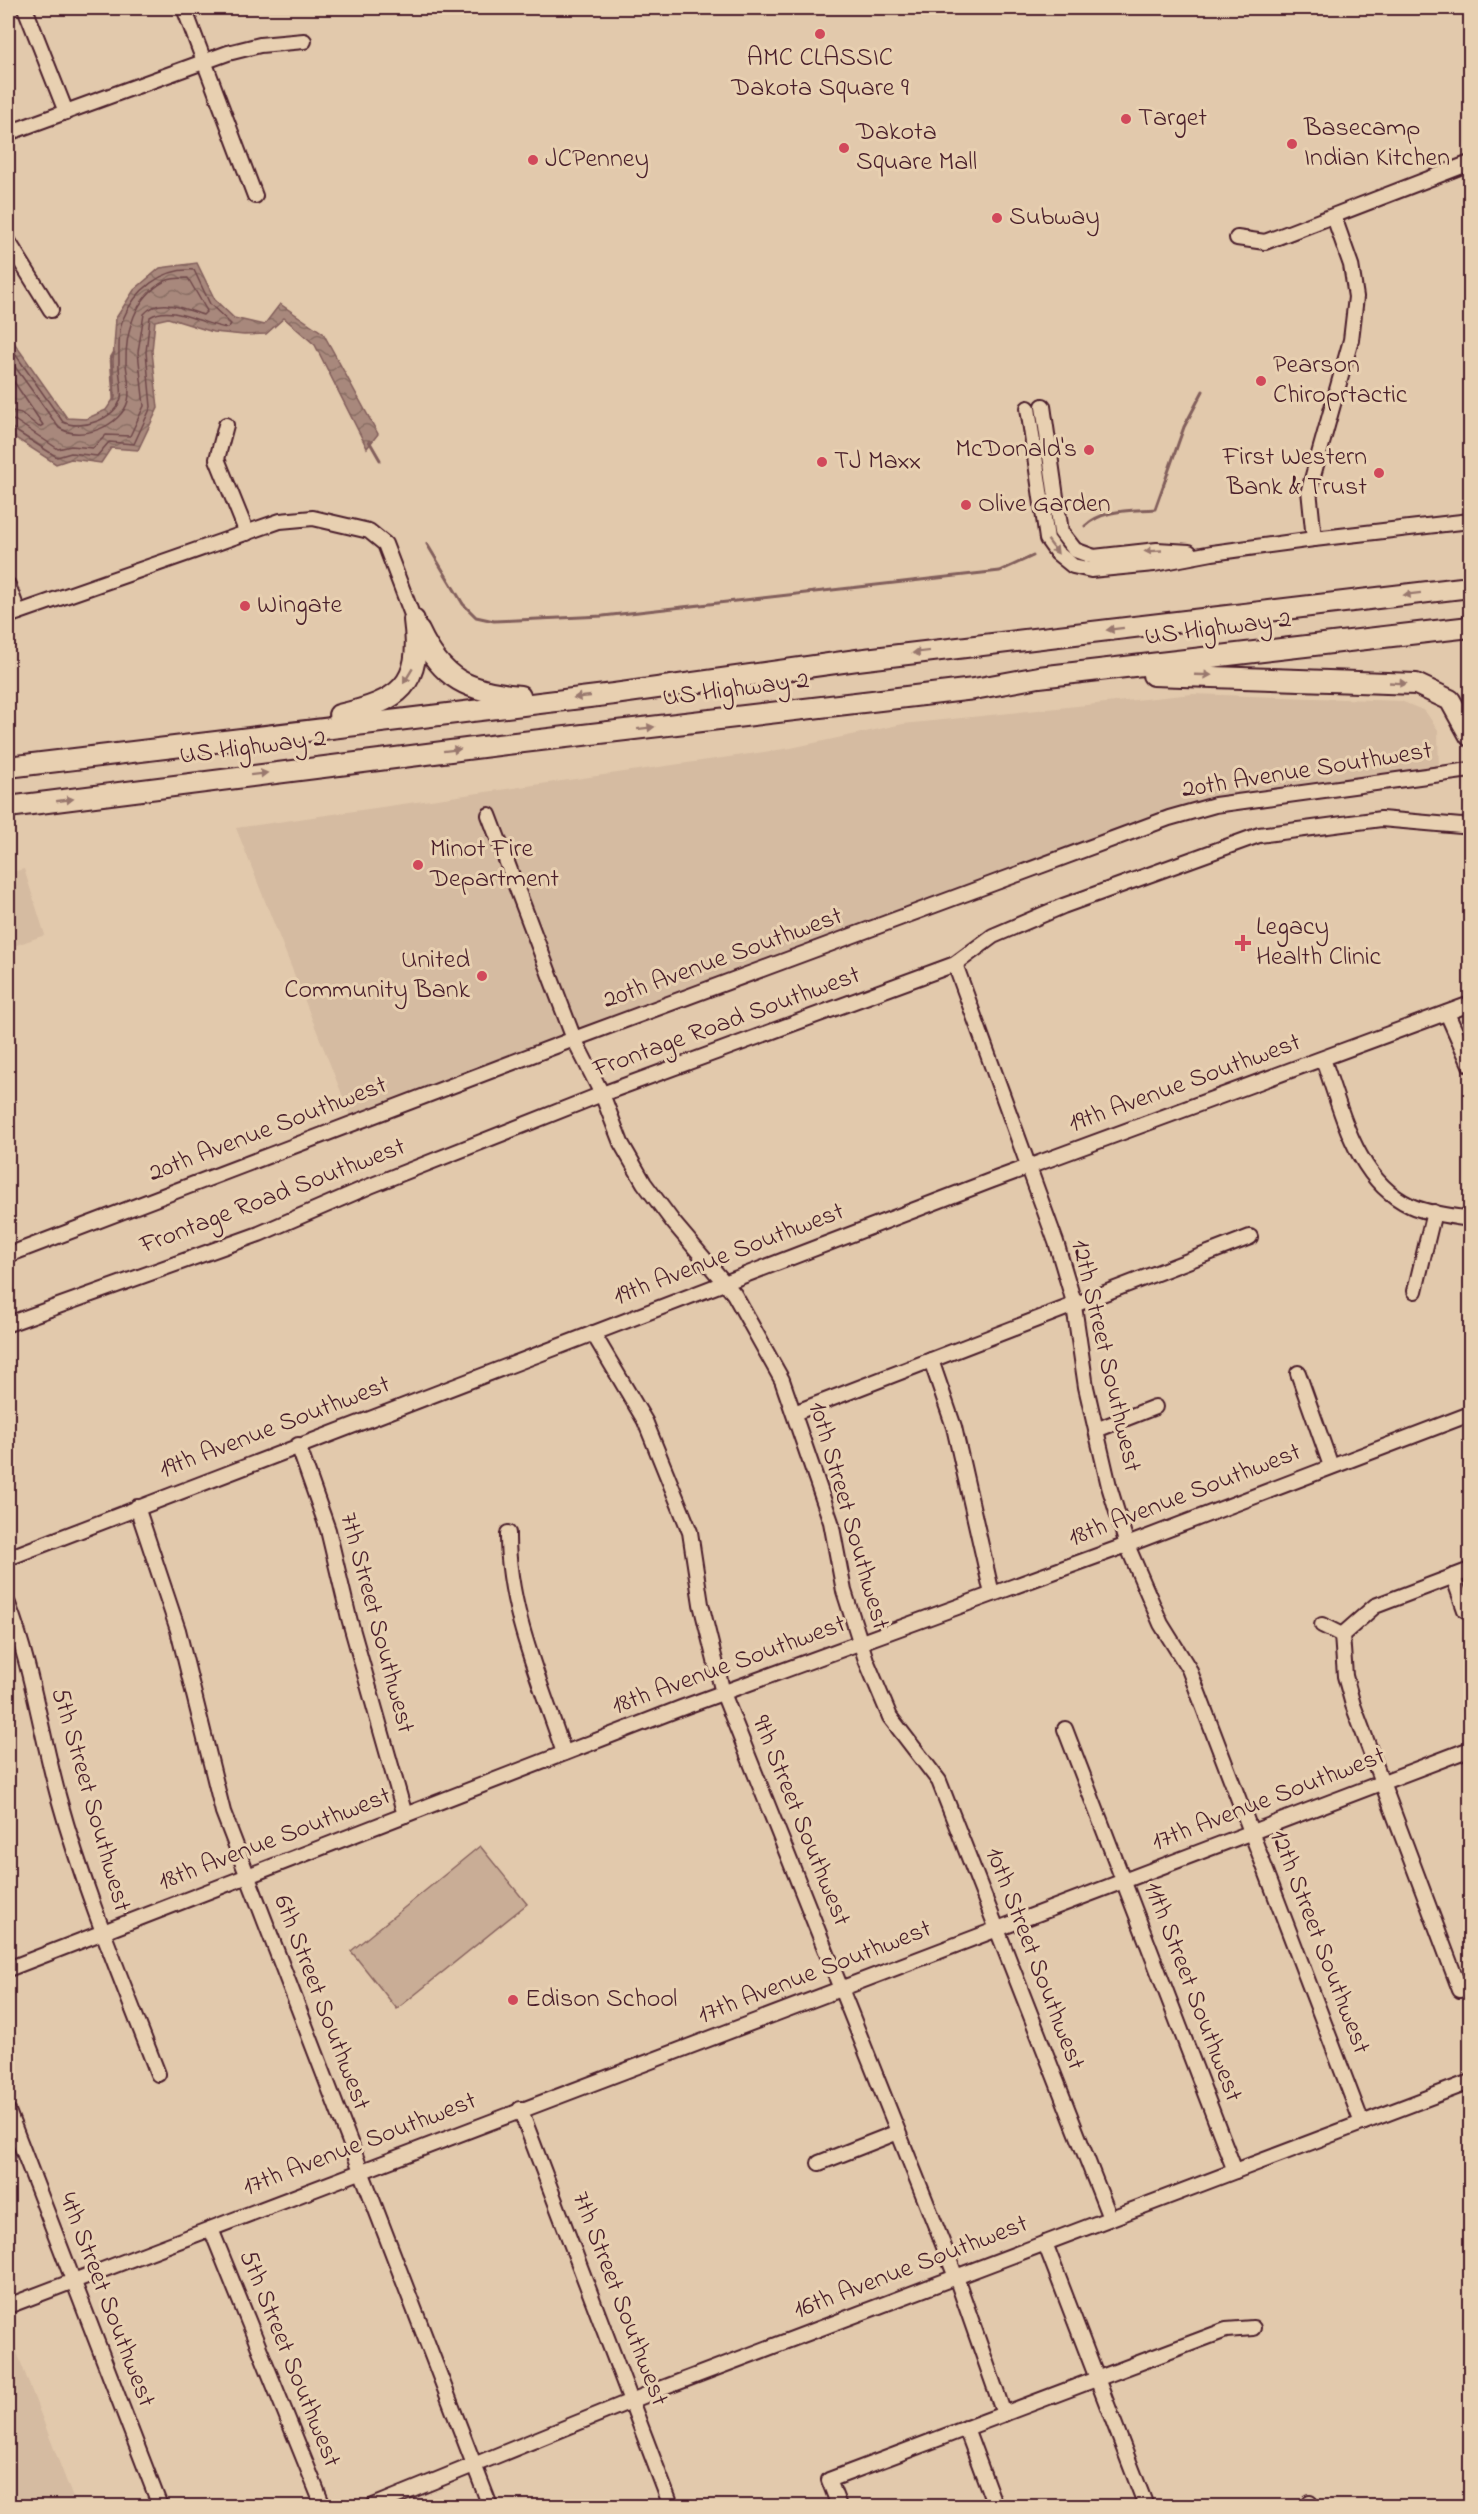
<svg xmlns="http://www.w3.org/2000/svg" width="1478" height="2514" viewBox="0 0 1478 2514" font-family="'Indie Flower',sans-serif">
<style>
.built{fill:#d5bba1}
.pitch{fill:#c9ad96;stroke:#8a6660;stroke-width:1.5}
.water{fill:url(#water-waves);stroke:#825e5b;stroke-width:1.5}
.lines{fill:none;stroke-linecap:round;stroke-linejoin:round}
.shore{stroke:#70494b;stroke-width:1.5}
.stream{stroke:#825e5b;stroke-width:3}
.minor-casing{stroke:#4a1f2b;stroke-width:18}
.highway-casing{stroke:#4a1f2b;stroke-width:24}
.minor{stroke:#e8d0b1;stroke-width:14}
.highway{stroke:#e8d0b1;stroke-width:20}
.oneway{fill:#99786e}
.poi-dot{fill:#d1495b;stroke:#e8d0b1;stroke-width:2}
.labels{text-anchor:middle;dominant-baseline:central;stroke-width:6;stroke-linejoin:round;paint-order:stroke}
.poi-label{font-size:26px;fill:#4a1f2b;stroke:#e8d0b1;text-anchor:start}
.street-label{font-size:26px;fill:#4a1f2b;stroke:#e8d0b1}
</style>
<defs>
<pattern id="water-waves" width="16" height="10" patternUnits="userSpaceOnUse" patternTransform="scale(1.5)"><rect width="16" height="10" fill="#a8887b"/><path d="M0 5q4-4 8 0t8 0" fill="none" stroke="#8b6f65"/></pattern>
</defs>
<rect width="100%" height="100%" fill="#e2c9ac"/>
<filter id="ink" filterUnits="userSpaceOnUse"><feTurbulence type="fractalNoise" baseFrequency=".0167" numOctaves="2"/><feDisplacementMap in="SourceGraphic" scale="12" xChannelSelector="R" yChannelSelector="G"/><feConvolveMatrix kernelMatrix="1 2 1 2 8 2 1 2 1" color-interpolation-filters="sRGB"/></filter>
<g filter="url(#ink)">
<g class="built">
<path d="M1193 694 1401 701 1425 711 1438 730 1439 773 1218 802 353 1122 236 828 791 748 903 724Z"/>
<path d="M24 869 45 935 8 948V873Z"/>
<path d="M8 2329 76 2506H8Z"/>
</g>
<path class="pitch" d="M480 1846 527 1904 397 2009 351 1951Z"/>
<path class="water" d="M197 263 215 300 234 318 264 325 280 304 323 333 378 434 367 448 315 345 284 318 266 334 244 335 213 332 168 318 155 321 152 351 158 408 138 450 111 448 101 463 71 459 56 464 14 437 8 429V334L67 418 86 419 106 410 115 397 113 361 116 318 134 290 160 268Z"/>
<g class="lines">
<g class="shore">
<path d="M8 344 63 422C81 431 116 419 121 398 123 387 118 372 119 361 119 349 118 330 123 319 135 290 162 268 194 270L210 304 231 324 228 328C204 326 172 303 150 317L146 352 151 407 134 444 109 442 97 456 71 453 57 457 8 426"/>
<path d="M8 357 59 428C81 442 121 426 128 401 131 390 127 375 126 364 125 332 135 297 165 281 171 278 181 278 188 278L207 311 203 315C184 309 160 296 144 314L138 352 144 406 130 436 106 435 93 448 71 446 58 449 16 421 8 419"/>
<path d="M8 373 43 425 39 427 21 413 8 410"/>
</g>
<g class="stream">
<path d="M114 400 111 358 114 353"/>
<path d="M369 441 380 460"/>
<path d="M1085 526C1103 509 1131 511 1155 509L1184 427 1203 391"/>
<path d="M427 544 463 604 476 617 494 621 603 616 1000 571 1033 556"/>
</g>
<g class="minor-casing">
<g id="minor">
<path d="M25 8 66 112"/>
<path d="M184 8 255 196"/>
<path d="M8 133 228 53 260 45 304 41"/>
<path d="M1237 238 1265 242 1470 163"/>
<path d="M8 241 51 310"/>
<path d="M1043 406 1061 532 1075 550 1094 557 1157 550 1189 552"/>
<path d="M1028 408 1047 539 1057 553 1073 566 1091 570 1154 564 1212 553 1314 539 1470 521"/>
<path d="M226 425 217 459 247 533"/>
<path d="M1314 539 1309 490 1351 340 1356 297 1351 265 1334 217"/>
<path d="M8 585 18 612"/>
<path d="M8 616 280 521 313 518 369 531 385 544 414 620"/>
<path d="M489 815 574 1039 602 1094 621 1143 644 1183 673 1222 734 1294 782 1380 831 1522 844 1591 866 1660 890 1717 939 1781 1110 2218"/>
<path d="M955 964 1056 1242 1073 1299 1086 1387 1109 1486 1127 1545 1161 1624 1189 1669 1362 2123"/>
<path d="M1447 1013 1470 1065"/>
<path d="M1323 1059C1342 1111 1356 1181 1411 1206 1429 1214 1452 1216 1470 1219"/>
<path d="M8 1255 574 1039 1169 818 1215 805 1470 770"/>
<path d="M1415 1291 1434 1212"/>
<path d="M8 1324 259 1234 370 1186 602 1094 955 964 993 936 1063 906 1259 835 1381 819 1461 826 1470 825"/>
<path d="M593 1333 645 1421 690 1532 701 1604 723 1693 956 2277 1004 2414"/>
<path d="M931 1360 954 1427 992 1594"/>
<path d="M1298 1373 1331 1466"/>
<path d="M794 1413 1250 1237"/>
<path d="M1096 1430 1155 1407"/>
<path d="M298 1445 328 1530 349 1618 405 1815"/>
<path d="M137 1507 178 1630 223 1812 490 2506"/>
<path d="M508 1533C507 1608 541 1683 564 1753"/>
<path d="M8 1558 990 1181 1470 1004"/>
<path d="M1453 1576 1465 1610"/>
<path d="M8 1604C32 1667 41 1734 59 1799 85 1893 123 1983 158 2074"/>
<path d="M1322 1625 1342 1635"/>
<path d="M1065 1729 1235 2171"/>
<path d="M8 1969 681 1708 1127 1545 1470 1414"/>
<path d="M1460 1990 1353 1705 1345 1676 1342 1635 1375 1606 1470 1570"/>
<path d="M520 2109 671 2506"/>
<path d="M8 2111 160 2506"/>
<path d="M819 2163 898 2132"/>
<path d="M211 2229 323 2506"/>
<path d="M1045 2243 1146 2506"/>
<path d="M8 2306 1470 1749"/>
<path d="M966 2428 995 2506"/>
<path d="M1310 2503 1311 2506"/>
<path d="M373 2506 663 2388 1470 2082"/>
<path d="M839 2506 829 2480 1226 2330 1253 2328"/>
</g>
</g>
<g class="highway-casing">
<g id="highway">
<path d="M419 631C442 680 468 691 520 696"/>
<path d="M1153 675 1416 684 1450 700 1470 736"/>
<path d="M339 715C399 701 423 686 414 620"/>
<path d="M8 767 614 694 857 660 1470 587"/>
<path d="M8 807 498 745 974 689 1039 677 1470 627"/>
</g>
</g>
<use href="#minor" class="minor"/>
<use href="#highway" class="highway"/>
</g>
<defs><path id="oneway-solid" d="M-6-.8H1V-3.2L6.5 0L1 3.2V.8H-6Z" transform="scale(1.5)"/></defs>
<g class="oneway">
<use href="#oneway-solid" transform="translate(1053 547) rotate(53)"/>
<use href="#oneway-solid" transform="translate(1153 551) rotate(177)"/>
<use href="#oneway-solid" transform="translate(1412 594) rotate(173)"/>
<use href="#oneway-solid" transform="translate(1115 629) rotate(173)"/>
<use href="#oneway-solid" transform="translate(921 652) rotate(173)"/>
<use href="#oneway-solid" transform="translate(1203 675) rotate(2)"/>
<use href="#oneway-solid" transform="translate(408 676) rotate(121)"/>
<use href="#oneway-solid" transform="translate(1398 683) rotate(3)"/>
<use href="#oneway-solid" transform="translate(582 697) rotate(174)"/>
<use href="#oneway-solid" transform="translate(646 728) rotate(-7)"/>
<use href="#oneway-solid" transform="translate(452 750) rotate(-7)"/>
<use href="#oneway-solid" transform="translate(259 774) rotate(-7)"/>
<use href="#oneway-solid" transform="translate(65 800) rotate(-8)"/>
</g>
</g>
<g class="poi-dot">
<circle cx="820" cy="34" r="6"/>
<circle cx="1126" cy="119" r="6"/>
<circle cx="1292" cy="144" r="6"/>
<circle cx="844" cy="148" r="6"/>
<circle cx="533" cy="160" r="6"/>
<circle cx="997" cy="218" r="6"/>
<circle cx="1261" cy="381" r="6"/>
<circle cx="1089" cy="450" r="6"/>
<circle cx="822" cy="462" r="6"/>
<circle cx="1379" cy="473" r="6"/>
<circle cx="966" cy="505" r="6"/>
<circle cx="245" cy="606" r="6"/>
<circle cx="418" cy="865" r="6"/>
<path d="M1240 934h6v6h6v6h-6v6h-6v-6h-6v-6h6z"/>
<circle cx="482" cy="976" r="6"/>
<circle cx="513" cy="2000" r="6"/>
</g>
<g class="labels">
<g class="poi-label">
<text x="820" y="59" text-anchor="middle">AMC CLASSIC<tspan x="820" dy="30">Dakota Square 9</tspan></text>
<text x="1138" y="119">Target</text>
<text x="1304" y="129">Basecamp<tspan x="1304" dy="30">Indian Kitchen</tspan></text>
<text x="856" y="133">Dakota<tspan x="856" dy="30">Square Mall</tspan></text>
<text x="545" y="160">JCPenney</text>
<text x="1009" y="218">Subway</text>
<text x="1273" y="366">Pearson<tspan x="1273" dy="30">Chiroprtactic</tspan></text>
<text x="1077" y="450" text-anchor="end">McDonald's</text>
<text x="1367" y="458" text-anchor="end">First Western<tspan x="1367" dy="30">Bank &amp; Trust</tspan></text>
<text x="834" y="462">TJ Maxx</text>
<text x="978" y="505">Olive Garden</text>
<text x="257" y="606">Wingate</text>
<text x="430" y="850">Minot Fire<tspan x="430" dy="30">Department</tspan></text>
<text x="1256" y="928">Legacy<tspan x="1256" dy="30">Health Clinic</tspan></text>
<text x="470" y="961" text-anchor="end">United<tspan x="470" dy="30">Community Bank</tspan></text>
<text x="525" y="2000">Edison School</text>
</g>
<g class="street-label">
<text transform="translate(1218 629) rotate(-7)">US Highway 2</text>
<text transform="translate(736 690) rotate(-7)">US Highway 2</text>
<text transform="translate(253 748) rotate(-7)">US Highway 2</text>
<text transform="translate(1307 771) rotate(-9)">20th Avenue Southwest</text>
<text transform="translate(723 959) rotate(-20)">20th Avenue Southwest</text>
<text transform="translate(727 1023) rotate(-20)">Frontage Road Southwest</text>
<text transform="translate(1185 1084) rotate(-20)">19th Avenue Southwest</text>
<text transform="translate(268 1130) rotate(-21)">20th Avenue Southwest</text>
<text transform="translate(273 1197) rotate(-21)">Frontage Road Southwest</text>
<text transform="translate(729 1255) rotate(-21)">19th Avenue Southwest</text>
<text transform="translate(1105 1356) rotate(77)">12th Street Southwest</text>
<text transform="translate(275 1428) rotate(-21)">19th Avenue Southwest</text>
<text transform="translate(1185 1496) rotate(-21)">18th Avenue Southwest</text>
<text transform="translate(848 1516) rotate(74)">10th Street Southwest</text>
<text transform="translate(376 1623) rotate(75)">7th Street Southwest</text>
<text transform="translate(729 1666) rotate(-20)">18th Avenue Southwest</text>
<text transform="translate(90 1800) rotate(74)">5th Street Southwest</text>
<text transform="translate(1269 1800) rotate(-21)">17th Avenue Southwest</text>
<text transform="translate(800 1821) rotate(68)">9th Street Southwest</text>
<text transform="translate(275 1840) rotate(-21)">18th Avenue Southwest</text>
<text transform="translate(1319 1942) rotate(69)">12th Street Southwest</text>
<text transform="translate(1034 1959) rotate(69)">10th Street Southwest</text>
<text transform="translate(815 1973) rotate(-21)">17th Avenue Southwest</text>
<text transform="translate(1192 1992) rotate(69)">11th Street Southwest</text>
<text transform="translate(321 2003) rotate(69)">6th Street Southwest</text>
<text transform="translate(360 2145) rotate(-21)">17th Avenue Southwest</text>
<text transform="translate(911 2268) rotate(-21)">16th Avenue Southwest</text>
<text transform="translate(619 2299) rotate(69)">7th Street Southwest</text>
<text transform="translate(106 2300) rotate(69)">4th Street Southwest</text>
<text transform="translate(289 2359) rotate(68)">5th Street Southwest</text>
</g>
</g>
<rect width="1478" height="2514" fill="none" stroke="#e8d0b1" stroke-width="30"/>
<rect x="15" y="15" width="1448" height="2484" fill="none" stroke="#4a1f2b" stroke-width="2" filter="url(#ink)"/>
</svg>
